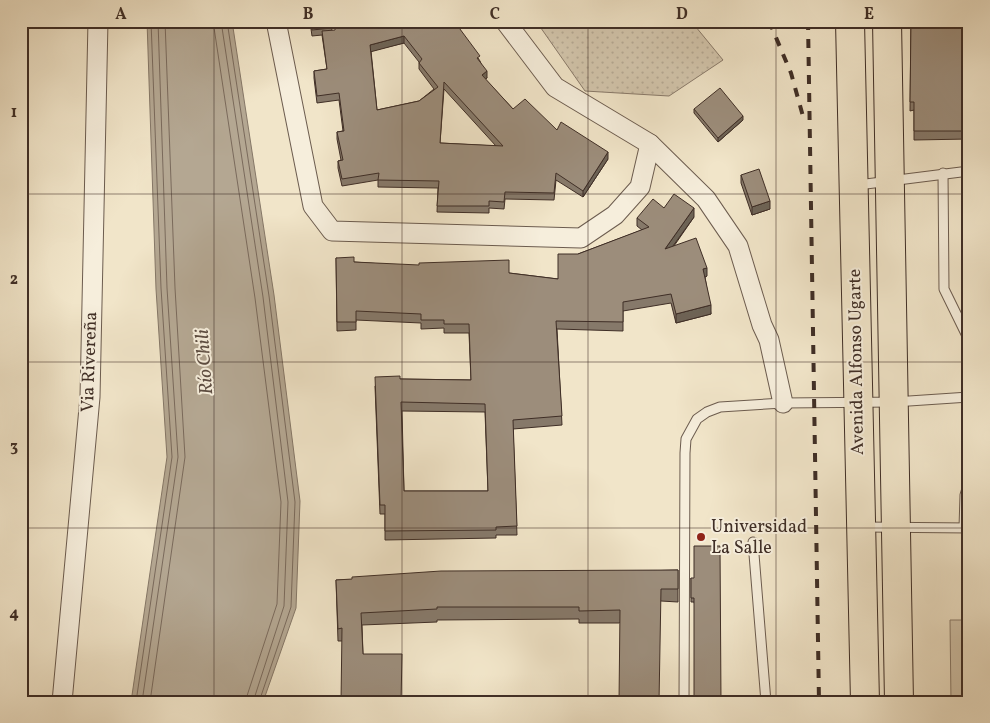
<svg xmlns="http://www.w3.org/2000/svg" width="990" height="723" viewBox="0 0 990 723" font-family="Vollkorn,serif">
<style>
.grass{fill:url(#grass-dots);stroke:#897a6a}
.pitch{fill:#d3c6ad;stroke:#897a6a}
.water{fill:#b4a792;stroke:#857767}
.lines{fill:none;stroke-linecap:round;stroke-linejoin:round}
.shore{stroke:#7a6a5c;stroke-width:1}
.service-casing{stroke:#6c5c4f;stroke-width:11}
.minor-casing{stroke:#6c5c4f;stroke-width:21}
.primary-casing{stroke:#3f2e26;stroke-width:30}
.service{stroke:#f6eedc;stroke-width:9}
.minor{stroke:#f6eedc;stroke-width:19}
.primary{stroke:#f1e5c9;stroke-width:28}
.rail{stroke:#3f2e26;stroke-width:4;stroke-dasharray:9 9;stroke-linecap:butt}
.wall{fill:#86796a;stroke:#3f2e26;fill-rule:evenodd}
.shaded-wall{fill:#6d6356;stroke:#3f2e26}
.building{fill:#9c8d7b;stroke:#3f2e26;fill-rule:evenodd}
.grid{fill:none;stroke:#3f2e26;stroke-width:1;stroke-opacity:0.55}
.poi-dot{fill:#8f2418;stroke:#f6eedc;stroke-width:2}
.labels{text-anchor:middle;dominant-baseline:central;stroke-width:4;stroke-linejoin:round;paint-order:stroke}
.street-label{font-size:18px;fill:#3f2e26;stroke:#f6eedc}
.poi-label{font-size:18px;fill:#3f2e26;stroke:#f6eedc;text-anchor:start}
.water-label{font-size:19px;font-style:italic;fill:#5c4c41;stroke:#f6eedc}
.neatline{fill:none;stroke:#3f2e26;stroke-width:2}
.grid-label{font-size:16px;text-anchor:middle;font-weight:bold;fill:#3f2e26}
</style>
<defs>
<pattern id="grass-dots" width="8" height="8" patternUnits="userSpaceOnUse" patternTransform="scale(1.25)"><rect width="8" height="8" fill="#d3c6ad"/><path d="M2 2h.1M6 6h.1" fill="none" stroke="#b6aa95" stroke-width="1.8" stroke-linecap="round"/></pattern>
</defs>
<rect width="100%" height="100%" fill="#f1e5c9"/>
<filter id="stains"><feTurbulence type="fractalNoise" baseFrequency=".004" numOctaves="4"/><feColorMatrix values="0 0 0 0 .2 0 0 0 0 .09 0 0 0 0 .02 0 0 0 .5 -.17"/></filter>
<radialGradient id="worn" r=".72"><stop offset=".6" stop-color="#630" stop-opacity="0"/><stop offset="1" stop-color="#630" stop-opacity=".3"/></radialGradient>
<path class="grass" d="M536 21H691L723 60 669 96 585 91Z"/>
<path class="pitch" d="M950 620H969V702H951Z"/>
<path class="water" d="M147 21H232L274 295 300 501 296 608 263 702H131L167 457 156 289Z"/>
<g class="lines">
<g class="shore">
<path d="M213 21 255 298 281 502 277 604 245 702"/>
<path d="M221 21 263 297 288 502 284 606 253 702"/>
<path d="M227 21 269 296 295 502 291 607 259 702"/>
<path d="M136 702 172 457 161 288 151 21"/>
<path d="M142 702 178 457 167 288 158 21"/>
<path d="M150 702 185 457 175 288 165 21"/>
</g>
<g class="service-casing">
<g id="service">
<path d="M943 173 944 289 969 340"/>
<path d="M858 185 969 171"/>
<path d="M864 527 969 528"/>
<path d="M964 528 965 495 969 482"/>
<path d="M753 542 766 702"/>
<path d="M684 702 685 453 686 439 697 419 707 412 720 407 783 403 894 402 969 397"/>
</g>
</g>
<g class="minor-casing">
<g id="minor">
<path d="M276 21 313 206 332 231 581 238 615 215 640 187 650 144"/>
<path d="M505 21 555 87 650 144 706 199 738 246 762 325 769 340 783 403"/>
<path d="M62 702 90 397 98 21"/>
</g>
</g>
<g class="primary-casing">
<g id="primary">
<path d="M850 21 865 702"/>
<path d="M887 21 899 702"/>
</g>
</g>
<use href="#service" class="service"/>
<use href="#minor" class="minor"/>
<use href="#primary" class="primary"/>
<g class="rail">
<path d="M769 21 791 73 804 120"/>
<path d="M808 21 819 702"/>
</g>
</g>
<g class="wall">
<path d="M301 21H331L332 31 454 21 480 61 487 78 485 79 513 109 557 130 608 159 583 197 556 180 554 200 505 199 504 209 489 208V213L437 212 438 188 378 187V180L342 186 338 168V161L341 160 337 139V132L343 131 339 100 317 103 314 78V71L327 69 322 35 312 36 310 22ZM404 43 419 62V69L434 89 419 101 377 110 371 51ZM444 89 496 146 440 143Z"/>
<path d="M911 21H969V139L914 140V110L910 111Z"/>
<path d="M694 109 743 120 718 142 694 113Z"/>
<path d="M741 175 770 209 752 215 741 183Z"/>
<path d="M664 208 694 217 674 246 707 276 705 277 711 314 676 323 671 303 623 311V331L557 329 562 425 513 429 517 535H496V538L385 540V514H380L375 386 400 379 471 380 469 333H444V328L421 329V323L356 320V330L337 331 336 258 354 262 509 273 558 279 578 254 642 230 637 226V218ZM402 411 485 412 488 491H404Z"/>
<rect x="966" y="247" width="3" height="50"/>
<path d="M678 570V602L661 601 619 623H579V619L437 620V622L362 625 363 654 401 702 342 641H338L336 580Z"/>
<path d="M691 578 721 702 694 602H691Z"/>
</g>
<g class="shaded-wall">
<path d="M404 36V43L370 52V45Z"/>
<path d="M487 71V78L482 82V75Z"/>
<path d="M743 116V120L718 142V138Z"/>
<path d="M608 152V159L583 197V191Z"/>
<path d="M770 201V209L752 215V207Z"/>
<path d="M694 208V217L665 257V249Z"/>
<path d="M707 268V276L703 278V269Z"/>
<path d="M711 305V314L676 323V314Z"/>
</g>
<g class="building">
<path d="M311 21H331L332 28 312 30Z"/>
<path d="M336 21H454L480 56 477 58 487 71 482 75 513 109 525 99 557 130 561 122 608 152 583 191 556 173 554 193 505 192 504 202 489 201V206H437L439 181 378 180 379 173 342 179 338 161 343 160 337 132 344 131 339 93 317 96 314 71 327 69 322 31 335 30ZM404 36 422 59 419 63 438 87 419 101 377 110 370 45ZM444 82 503 146 440 143Z"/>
<path d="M911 21H969V131H914V102H910Z"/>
<path d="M720 88 743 116 718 138 694 109Z"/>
<path d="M759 169 770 201 752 207 741 175Z"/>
<path d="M674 194 694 208 665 249 696 238 707 268 703 269 711 305 676 314 671 294 623 302V322L556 321 562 416 513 420 517 526 496 527V530L385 531V505H380L375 377 400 376V379L471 380 469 324H444V320H421V314L356 311V322H337L336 258 354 257V262L419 265V263L509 260V273L558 279V254H578L649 227 637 218 653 199 664 208ZM401 402 485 404 488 491H404Z"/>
<rect x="966" y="247" width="3" height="40"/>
<path d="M694 546H720L721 702H694V598H691V578H694Z"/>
<path d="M678 570V589H661L659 702H619L620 610 579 611V607H437V609L361 613 363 654H402L401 702H341L342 628 338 629 336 580 352 579V577L441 571Z"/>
</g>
<path class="grid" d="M214 21V702M402 21V702M588 21V702M776 21V702M21 194H969M21 362H969M21 528H969"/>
<circle class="poi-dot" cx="701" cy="537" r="5"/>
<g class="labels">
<g class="street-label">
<text transform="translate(90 362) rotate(-88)">Via Rivereña</text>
<text transform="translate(857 362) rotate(-91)">Avenida Alfonso Ugarte</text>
</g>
<g class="poi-label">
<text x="711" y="527">Universidad<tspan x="711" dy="21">La Salle</tspan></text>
</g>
<g class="water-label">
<text transform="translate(205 362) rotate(-94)">Río Chili</text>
</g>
</g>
<rect width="990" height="723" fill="none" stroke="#f1e5c9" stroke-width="55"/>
<rect x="28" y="28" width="934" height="668" class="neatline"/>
<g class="grid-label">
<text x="121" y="19">A</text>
<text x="308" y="19">B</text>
<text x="495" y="19">C</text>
<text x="682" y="19">D</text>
<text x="869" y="19">E</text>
<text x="14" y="117">1</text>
<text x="14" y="284">2</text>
<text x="14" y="451">3</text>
<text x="14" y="618">4</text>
</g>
<rect width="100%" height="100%" filter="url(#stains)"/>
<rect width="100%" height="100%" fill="url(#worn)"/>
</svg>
